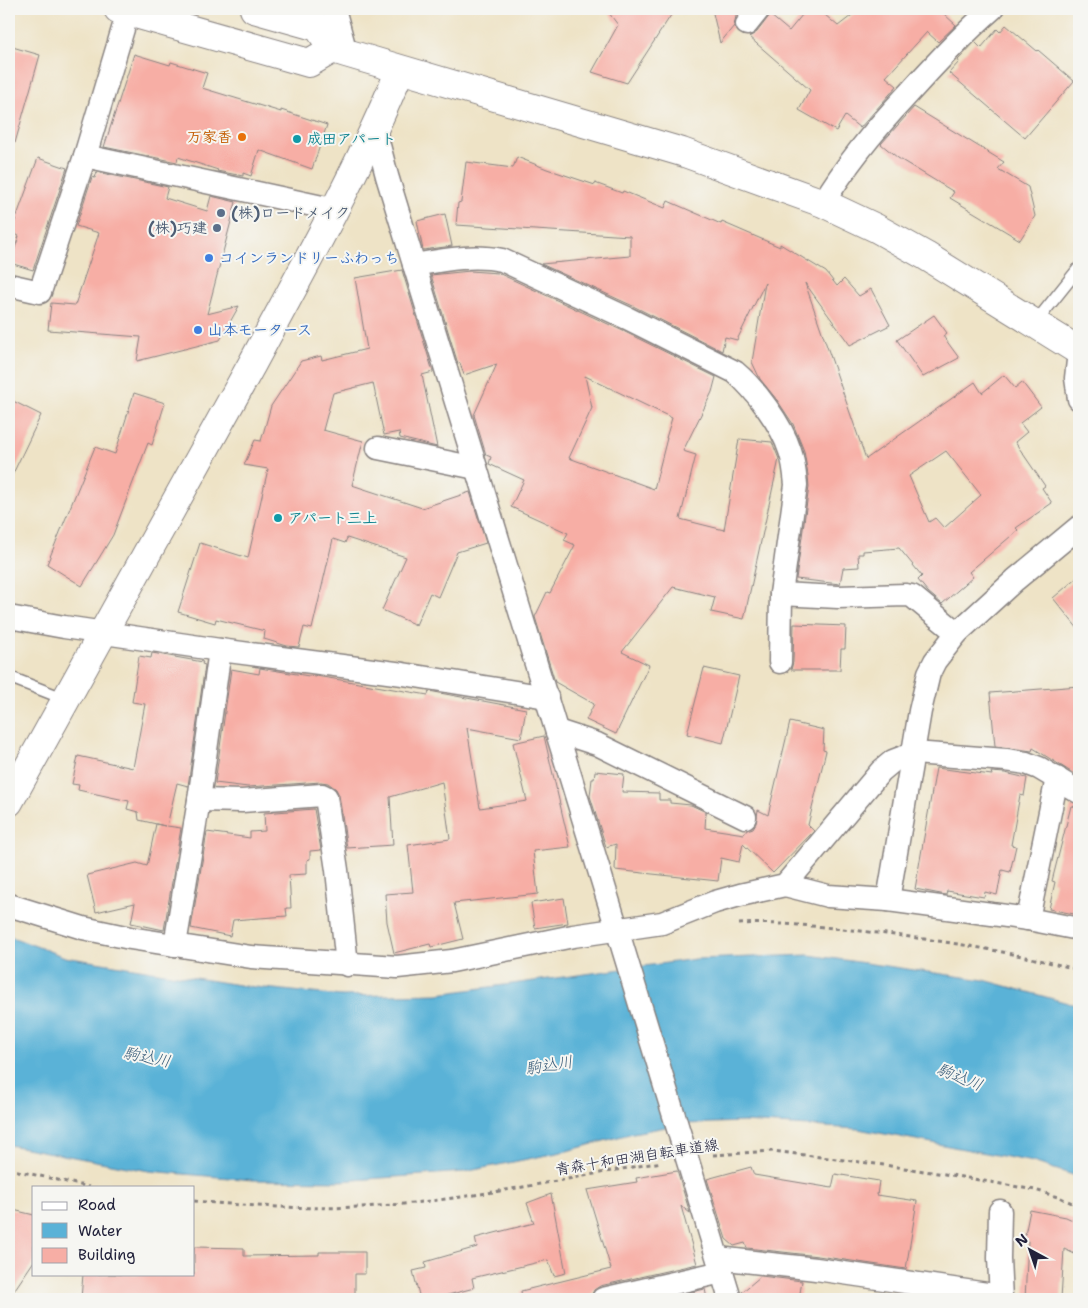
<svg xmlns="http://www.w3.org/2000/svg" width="1088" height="1308" viewBox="0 0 1088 1308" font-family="'Shantell Sans','Klee One',sans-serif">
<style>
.water{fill:#5ab2d7;stroke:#3e6a89}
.building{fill:#f7aea5;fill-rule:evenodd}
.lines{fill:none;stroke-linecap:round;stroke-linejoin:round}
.service-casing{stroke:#888280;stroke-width:14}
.minor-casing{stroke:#888280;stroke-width:25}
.tertiary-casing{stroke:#888280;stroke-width:30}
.path{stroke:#888280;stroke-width:3;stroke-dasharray:4 4;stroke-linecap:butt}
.service{stroke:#fff;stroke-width:11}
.minor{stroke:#fff;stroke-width:22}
.tertiary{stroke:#fff;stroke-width:28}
.food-dot{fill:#e8710a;stroke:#f6f6f2;stroke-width:2}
.culture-dot{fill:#0f9aa8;stroke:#f6f6f2;stroke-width:2}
.service-dot{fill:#5c6f8a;stroke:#f6f6f2;stroke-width:2}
.shop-dot{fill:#3f7fe0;stroke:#f6f6f2;stroke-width:2}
.labels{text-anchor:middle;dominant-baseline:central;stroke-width:4;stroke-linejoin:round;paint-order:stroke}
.food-label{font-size:15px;font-weight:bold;fill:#c56008;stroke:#f6f6f2;text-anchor:end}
.culture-label{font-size:15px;font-weight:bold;fill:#0d838f;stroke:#f6f6f2;text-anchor:start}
.service-label{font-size:15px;font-weight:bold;fill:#4e5e75;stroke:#f6f6f2;text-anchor:start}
.shop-label{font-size:15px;font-weight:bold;fill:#366cbe;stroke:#f6f6f2;text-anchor:start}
.street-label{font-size:15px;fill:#22223b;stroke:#f6f6f2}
.water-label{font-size:16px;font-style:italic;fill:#385c79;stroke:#f6f6f2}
</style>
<rect width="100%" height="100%" fill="#f6f6f2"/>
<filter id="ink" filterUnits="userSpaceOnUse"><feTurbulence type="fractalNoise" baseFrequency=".02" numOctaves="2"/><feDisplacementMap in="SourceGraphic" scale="10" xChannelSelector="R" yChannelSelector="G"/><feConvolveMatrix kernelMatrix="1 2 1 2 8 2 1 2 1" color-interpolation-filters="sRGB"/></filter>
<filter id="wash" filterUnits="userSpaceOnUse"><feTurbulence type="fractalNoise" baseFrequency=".0096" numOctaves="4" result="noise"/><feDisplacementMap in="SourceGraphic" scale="20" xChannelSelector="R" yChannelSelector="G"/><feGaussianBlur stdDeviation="1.12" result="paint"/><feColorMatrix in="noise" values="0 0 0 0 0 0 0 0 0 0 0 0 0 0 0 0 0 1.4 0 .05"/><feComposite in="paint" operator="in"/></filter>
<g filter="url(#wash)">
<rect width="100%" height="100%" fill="#eee3c6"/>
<path class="water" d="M9 936 65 957 245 986 341 996 438 994 696 959 809 955 984 980 1079 1006V1177L1033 1162 858 1129 744 1122 683 1124 633 1133 567 1151 464 1172 340 1181 253 1180 149 1171 9 1145Z"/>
<g id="blocks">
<g class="building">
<path d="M606 9H675L627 83 592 72 618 25Z"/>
<path d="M712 9H742L736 16 734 26 720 43Z"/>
<path d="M807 9H818L838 26 860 9H948L944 14 956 25 938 42 927 32 886 77 897 86 860 128 845 116 836 131 799 110 810 90 749 37 757 32 770 15 789 31Z"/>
<path d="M1006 25 1037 51 1038 50 1074 81 1025 138 949 73 959 62 958 60 975 42 981 48 997 29 1000 32Z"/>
<path d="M9 46 40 55 15 143 9 142Z"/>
<path d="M134 54 170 65 171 62 207 73 202 88 281 112V110L327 125 312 169 259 150 251 176 243 173V176L217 171 218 170 178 157 177 162 104 147Z"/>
<path d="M914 107 1004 162 998 169 1028 187 1035 216 1020 240 950 198 954 192 898 158 881 144Z"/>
<path d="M517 157 547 169 595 185V183L622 193 623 191 665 208 668 201 721 224 722 222 780 247V244L826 272 837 286 844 279 859 296 871 289 890 325 850 345 805 283 866 459 975 382 982 393 1004 375 1015 388 1022 382 1041 407 1020 423 1027 432 1015 442 1045 486 1042 488 1052 503 1016 528 1018 530 969 572 973 577 942 604 928 592 918 580 922 576 899 548 863 551V554H858L859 567 843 568 840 584 796 579 809 487 808 475 804 451 793 424 777 400 760 379 752 362 765 283 737 340 725 337 722 351 633 306 541 264 630 256V236L456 225 458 203 461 202 466 162 513 168ZM946 451 981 495 944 528 935 518 929 522 909 476Z"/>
<path d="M38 158 67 168 33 270 10 263 19 236 11 232Z"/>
<path d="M97 172 168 187 165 198 207 211 211 196 236 202 207 314 239 306 220 340 137 361 141 337 48 330 51 303 75 305 99 233 76 226 92 177 95 178Z"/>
<path d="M445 214 452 246 423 250 417 221Z"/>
<path d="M402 270 433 372 422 375 437 447 400 438 399 432 384 435 373 383 333 393 323 430 363 441 352 485 422 508 470 492 486 543 457 552 438 597 430 593 416 625 382 610 406 557 347 538 345 543 333 539 312 629 304 627 299 647 287 646 264 639 265 631 216 619 215 623 178 612 200 543 248 558 268 469 244 465 255 440 261 441 271 406 301 361 321 356 322 360 367 349 355 278Z"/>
<path d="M470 271 498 273 621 330 716 377 712 392 683 451 696 455 680 519 724 530 739 439 772 442 779 459 744 619 711 612 715 597 673 587 622 652 649 665 616 734 586 720 594 704 555 682 535 617 547 592 550 593 575 545 564 540 568 533 511 507 524 480 489 464 491 457 486 455 474 415 497 364 464 375 460 363 458 364 431 275ZM585 376 672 418 666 438H667L654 489 569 458 592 408Z"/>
<path d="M934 315 947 333 943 336 959 358 923 377 897 340Z"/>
<path d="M134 393 165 403 152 445 148 443 113 535 82 586 47 564 95 447 115 454Z"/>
<path d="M9 399 41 415 9 482Z"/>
<path d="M1079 576V630L1053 598Z"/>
<path d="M794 624 846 626 845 649H841L840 670H791L793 662Z"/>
<path d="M152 653 203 662 202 664 205 665 188 786 177 783 167 826 181 828 164 930 131 923 135 903 96 912 87 875 137 863 147 866 156 824 165 826 139 820 138 812 127 809 129 801 78 790 79 785 72 784 78 756 133 768 145 704 132 702 139 656 151 658Z"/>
<path d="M260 668 315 677 316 676 347 681 428 695 429 691 526 709 521 738 467 728 480 808 527 801 513 743 544 736 570 847 533 851 538 894 454 903 463 939 431 947 430 944 394 953 387 922 385 894 413 892 408 845 450 839 442 782 390 797 393 845 347 848 339 795 336 789 328 783 321 782 248 787 215 783 231 669 259 674Z"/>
<path d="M704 668 739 676 723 743 687 734Z"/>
<path d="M1079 686V777L1033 748 1032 751 995 746 990 693Z"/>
<path d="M790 722 824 730 823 750 826 751 808 825 814 831 773 873 743 844 739 862 721 858 718 881 615 870 616 844 606 847 590 796 592 779H594L595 771 624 774 622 792 659 793V800H670V803L691 805 706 812 705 828 744 834 747 830 753 828 756 823 758 810 768 815Z"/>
<path d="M936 768 992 775 991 772 1005 773 1027 778 1024 796 1020 795 1011 845 1016 846 1010 872 1002 870 997 895 985 892 984 897 947 891 946 895 915 889Z"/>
<path d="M1071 806 1079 807V915L1049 909 1055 882 1052 881Z"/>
<path d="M314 809 321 850 310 851V859L307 860V874L289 875 291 908H286L287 916 233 920 230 936 191 928 207 832 250 838V832L265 831 264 813Z"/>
<path d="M564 898 568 923 535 928 531 903Z"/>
<path d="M751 1167 754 1175 832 1188 835 1174 879 1181 877 1195 917 1201 906 1269 818 1256 747 1248 745 1243 734 1246 726 1239 707 1179Z"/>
<path d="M677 1171 690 1213 681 1206 697 1264 600 1286 594 1290 590 1299H522L521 1291 611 1269 587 1190 637 1182 636 1178Z"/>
<path d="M551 1194 566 1273 554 1276 548 1260 472 1278 474 1288 433 1299H420L413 1271 426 1268 425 1262 477 1247 475 1238 534 1223 527 1203Z"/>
<path d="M9 1209 34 1215V1261L9 1298Z"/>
<path d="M1030 1210 1066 1217 1079 1223V1256L1064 1249 1061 1299H1025L1028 1241 1024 1240Z"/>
<path d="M194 1247 244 1248V1256L319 1255V1252H365V1274H355V1299H81L83 1274H194Z"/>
<path d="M761 1276 802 1281 799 1299H743L742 1292Z"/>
<path d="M705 1289 707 1299H661Z"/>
</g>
</g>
</g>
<g filter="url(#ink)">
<use href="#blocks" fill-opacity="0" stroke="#888280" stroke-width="1"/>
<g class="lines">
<g class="service-casing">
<g id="service">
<path d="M1035 323 1079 268"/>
<path d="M9 677 65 699"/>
</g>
</g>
<g class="minor-casing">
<g id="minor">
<path d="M334 9 346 53"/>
<path d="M747 24 759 9"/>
<path d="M375 130 387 176 730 1299"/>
<path d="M85 156 336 210"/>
<path d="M823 203C847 163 876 128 908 94 935 64 962 35 992 9"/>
<path d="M414 265C443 260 473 254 502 260L627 318 735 372C755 389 782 425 790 451 794 462 795 474 796 485L781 594 780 662"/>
<path d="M9 285 40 292 85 156 128 12"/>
<path d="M1079 352 1076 378 1079 399"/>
<path d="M378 448 476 468"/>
<path d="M781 594 838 597 906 595 912 596 957 633"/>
<path d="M9 617 64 627 220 650 403 674 547 697"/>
<path d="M557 731 597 744 745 817"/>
<path d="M199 800 242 801 322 795 326 797 337 870 347 965"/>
<path d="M785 885 828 896 888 900 1028 919 1079 929"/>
<path d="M888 900 920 711 929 673 935 661 957 633 1015 580 1079 527"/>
<path d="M9 905 83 928 130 938 251 957 397 967 452 961 573 936 662 923 715 902 740 895 785 885 881 771 893 761 914 753 1006 760 1026 763 1039 768 1079 792"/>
<path d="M1028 919 1057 778"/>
<path d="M175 945 199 800 220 650"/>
<path d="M1000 1211 999 1258 1001 1299"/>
<path d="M718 1258 816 1269 1001 1296"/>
<path d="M603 1299 722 1272"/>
</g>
</g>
<g class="tertiary-casing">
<g id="tertiary">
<path d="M118 9 309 63 333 49"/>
<path d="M254 9 318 27 333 49 346 53 682 152 823 203 876 228 926 256 1079 351"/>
<path d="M9 802C89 656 172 511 252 364 304 267 358 172 400 70"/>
</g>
</g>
<g class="path">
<path d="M739 924C782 922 826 927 869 932 939 940 1010 951 1079 970"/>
<path d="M713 1155 773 1151 884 1165 951 1175 1035 1190 1061 1198 1079 1206"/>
<path d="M9 1169 89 1187"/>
<path d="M194 1201C266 1208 340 1211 413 1203 497 1194 579 1176 662 1162"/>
</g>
<use href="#service" class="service"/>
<use href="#minor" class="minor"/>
<use href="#tertiary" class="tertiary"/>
</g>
</g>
<circle class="food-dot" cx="242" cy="137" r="5"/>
<g class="culture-dot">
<circle cx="297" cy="139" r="5"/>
<circle cx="278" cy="518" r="5"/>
</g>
<g class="service-dot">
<circle cx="221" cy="213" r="5"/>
<circle cx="217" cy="228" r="5"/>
</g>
<g class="shop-dot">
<circle cx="209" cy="258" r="5"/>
<circle cx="198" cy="330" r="5"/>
</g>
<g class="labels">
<g class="food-label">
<text x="232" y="137">万家香</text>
</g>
<g class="culture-label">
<text x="307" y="139">成田アパート</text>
<text x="288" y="518">アパート三上</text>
</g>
<g class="service-label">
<text x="231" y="213">(株)ロードメイク</text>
<text x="207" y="228" text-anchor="end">(株)巧建</text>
</g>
<g class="shop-label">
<text x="219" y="258">コインランドリーふわっち</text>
<text x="208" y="330">山本モータース</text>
</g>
<g class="street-label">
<text transform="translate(637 1157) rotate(-9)">青森十和田湖自転車道線</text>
</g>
<g class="water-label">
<text transform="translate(147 1057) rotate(11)">駒込川</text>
<text transform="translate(549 1065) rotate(-9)">駒込川</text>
<text transform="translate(960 1077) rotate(22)">駒込川</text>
</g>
</g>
<rect width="1088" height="1308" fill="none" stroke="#f6f6f2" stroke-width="30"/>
<rect x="32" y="1186" width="162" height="90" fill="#f6f6f2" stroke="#a1a1a9"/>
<rect x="42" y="1202" width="25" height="8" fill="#ffffff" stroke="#a1a1a9"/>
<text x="78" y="1210" font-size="15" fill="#22223b">Road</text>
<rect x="42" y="1223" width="25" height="15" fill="#5ab2d7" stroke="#a1a1a9"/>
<text x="78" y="1236" font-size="15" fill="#22223b">Water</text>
<rect x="42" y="1248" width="25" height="15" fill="#f7aea5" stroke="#a1a1a9"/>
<text x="78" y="1260" font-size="15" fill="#22223b">Building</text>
<g transform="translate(1030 1250) rotate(320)" stroke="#f6f6f2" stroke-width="4" paint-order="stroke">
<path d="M0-4L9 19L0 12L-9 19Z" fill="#22223b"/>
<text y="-8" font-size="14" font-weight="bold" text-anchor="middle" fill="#22223b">N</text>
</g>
</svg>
